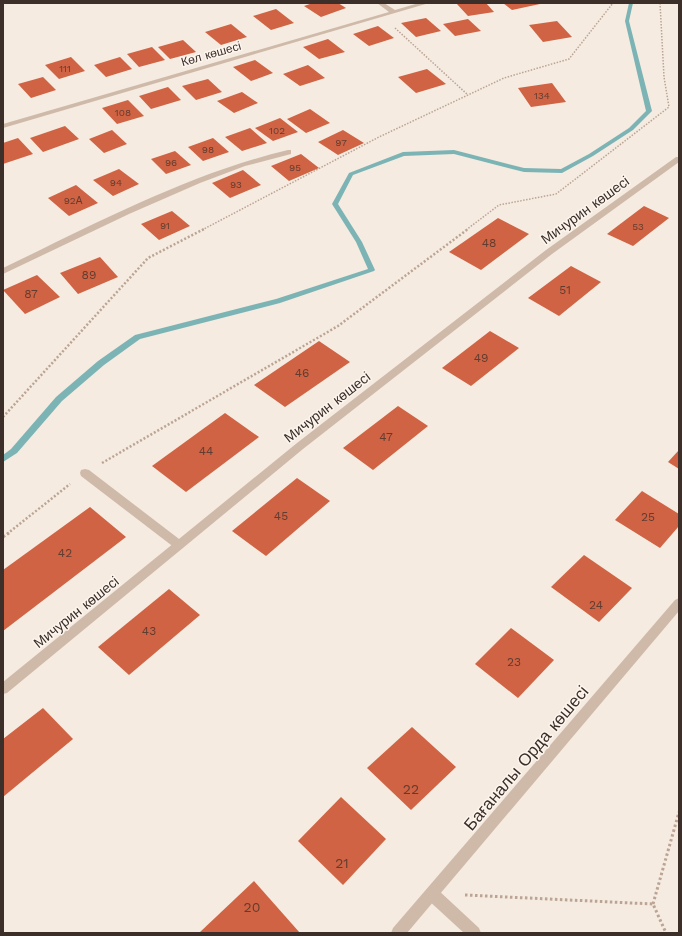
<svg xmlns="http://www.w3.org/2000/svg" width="682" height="936" viewBox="0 0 682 936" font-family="'Work Sans',sans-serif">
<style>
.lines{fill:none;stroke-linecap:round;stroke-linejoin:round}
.stream{fill:#7cb4b5;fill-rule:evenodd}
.building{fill:#cf6343}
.path-far2{stroke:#bba494;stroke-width:1.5;stroke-dasharray:1.5 1.5;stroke-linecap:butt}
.path-far1{stroke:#bba494;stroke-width:2.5;stroke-dasharray:2 2;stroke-linecap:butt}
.path{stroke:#bba494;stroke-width:3;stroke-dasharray:2.5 2.5;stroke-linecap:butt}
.service{fill:#cfbaaa;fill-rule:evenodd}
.minor{fill:#cfbaaa;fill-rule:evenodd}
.tertiary{fill:#cfbaaa;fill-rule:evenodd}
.labels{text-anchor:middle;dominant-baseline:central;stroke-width:3;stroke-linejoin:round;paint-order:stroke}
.far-number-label{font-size:10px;fill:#613c30}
.far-street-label{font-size:12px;fill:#3c2f2a;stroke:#fcf5ed}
.number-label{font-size:12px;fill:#613c30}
.street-label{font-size:14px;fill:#3c2f2a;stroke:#fcf5ed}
.near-number-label{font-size:14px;fill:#613c30}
.near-street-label{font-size:17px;fill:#3c2f2a;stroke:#fcf5ed}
</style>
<rect width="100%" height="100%" fill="#f5ebe0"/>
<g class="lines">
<path class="stream" d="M629 3H633L629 21 652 111 633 130 593 156 562 173 524 172 454 154 404 156 353 175 338 204 362 242 375 270 374 271 280 303 140 339 104 365 62 401 17 453 3 462V455L11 449 56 397 98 361 135 335 276 299 368 269 356 242 332 204 349 173 403 152 454 150 524 168 561 169 589 154 629 128 646 111 625 21Z"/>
</g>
<g class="building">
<path d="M313 3H338L346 8 321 17 304 6Z"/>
<path d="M456 3H486L494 12 468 16Z"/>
<path d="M503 3H538L540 4 512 10Z"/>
<path d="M276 9 294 23 271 30 253 16Z"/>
<path d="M426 18 441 31 416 37 401 23Z"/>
<path d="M468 19 481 31 455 36 443 24Z"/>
<path d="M557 21 572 37 543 42 529 25Z"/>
<path d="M231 24 247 37 221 45 205 32Z"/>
<path d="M378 26 394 38 369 46 353 34Z"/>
<path d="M328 39 345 52 319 59 303 47Z"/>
<path d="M183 40 196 52 170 59 158 47Z"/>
<path d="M152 47 165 60 139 67 127 54Z"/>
<path d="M71 57 85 71 59 79 45 65Z"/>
<path d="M120 57 132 69 106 77 94 65Z"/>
<path d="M255 60 273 73 251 81 233 67Z"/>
<path d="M308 65 325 78 300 86 283 74Z"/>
<path d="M427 69 446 84 416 93 398 77Z"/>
<path d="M43 77 56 90 31 98 18 84Z"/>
<path d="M208 79 222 92 196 100 182 86Z"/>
<path d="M552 83 566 102 531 107 518 88Z"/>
<path d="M168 87 181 100 151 109 139 96Z"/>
<path d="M242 92 258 103 234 113 217 101Z"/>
<path d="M128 100 144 116 117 124 102 108Z"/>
<path d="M310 109 330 123 306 133 287 119Z"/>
<path d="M280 118 298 132 273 141 255 128Z"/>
<path d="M65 126 79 139 43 152 30 138Z"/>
<path d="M250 128 267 143 242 151 225 137Z"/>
<path d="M112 130 127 144 104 153 89 139Z"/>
<path d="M343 130 364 143 338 155 318 142Z"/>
<path d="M18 138 33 154 3 164V143Z"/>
<path d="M213 138 229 152 203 161 188 147Z"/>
<path d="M175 151 191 165 166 174 151 159Z"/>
<path d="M301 154 319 168 289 181 271 166Z"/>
<path d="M119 169 139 184 113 196 93 180Z"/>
<path d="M243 170 261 185 230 198 212 183Z"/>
<path d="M76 185 98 203 69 216 48 198Z"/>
<path d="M644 206 669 218 633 246 607 234Z"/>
<path d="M172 211 190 226 159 240 141 224Z"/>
<path d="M498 218 529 234 481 270 449 252Z"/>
<path d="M100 257 118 277 78 294 60 273Z"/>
<path d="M571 266 601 282 559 316 528 298Z"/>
<path d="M37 275 60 297 25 314 3 290Z"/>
<path d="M490 331 519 348 471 386 442 368Z"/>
<path d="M319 341 350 362 285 407 254 385Z"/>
<path d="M398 406 428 426 373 470 343 448Z"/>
<path d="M225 413 259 437 186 492 152 466Z"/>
<path d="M679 450V469L668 462Z"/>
<path d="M297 478 330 501 266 556 232 531Z"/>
<path d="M642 491 679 514V526L660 548 615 520Z"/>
<path d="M90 507 126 537 3 631V570Z"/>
<path d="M584 555 632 588 599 622 551 587Z"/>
<path d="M169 589 200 615 129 675 98 647Z"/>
<path d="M511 628 554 660 518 698 475 664Z"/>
<path d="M43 708 73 739 3 797V739Z"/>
<path d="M412 727 456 767 411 810 367 768Z"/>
<path d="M341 797 386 839 343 885 298 841Z"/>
<path d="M254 881 300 933H199Z"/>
</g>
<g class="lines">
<g class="path-far2">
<path d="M395 28 468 95"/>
<path d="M202 230 379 137 504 78 569 59 613 3"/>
<path d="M466 230 499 205 556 194 669 107 664 77 660 3"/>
</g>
<g class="path-far1">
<path d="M3 417 148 258 204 229"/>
<path d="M102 463 338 326 468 229"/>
<path d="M7 534 70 484"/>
</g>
<g class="path">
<path d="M3 537 9 533"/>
<path d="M465 895 653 904 666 933"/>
<path d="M653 904 679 812"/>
</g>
<path class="service" d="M85 469 89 470 183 542 184 545 183 548 179 549 175 548 81 476 80 473 81 470Z"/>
<g class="minor">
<path d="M377 3H384L395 10 419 3H429L3 128V124L389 12Z"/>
<path d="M288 150H291V154L245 166 200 183 129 214 3 274V268C95 224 188 174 288 150Z"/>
<path d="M676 157H679V162L552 254 303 449 7 693 3 694V682L297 443 546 250Z"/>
<path d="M432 887 437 889 479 928 481 933H464L427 899 425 894 427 889Z"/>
</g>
<path class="tertiary" d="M679 598V611L407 933H391L393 928 675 600Z"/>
</g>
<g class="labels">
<g class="far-number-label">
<text x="65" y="68">111</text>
<text x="542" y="95">134</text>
<text x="123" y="112">108</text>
<text x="277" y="130">102</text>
<text x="341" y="142">97</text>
<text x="208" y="149">98</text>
<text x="171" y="162">96</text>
<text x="295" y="167">95</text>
<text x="116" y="182">94</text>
<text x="236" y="184">93</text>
<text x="73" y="200">92А</text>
<text x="165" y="225">91</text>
<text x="638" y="226">53</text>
</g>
<g class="far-street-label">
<text transform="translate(211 54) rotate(-16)">Көл көшесі</text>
</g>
<g class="number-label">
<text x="489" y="243">48</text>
<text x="89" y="275">89</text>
<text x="565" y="290">51</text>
<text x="31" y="294">87</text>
<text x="481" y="358">49</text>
<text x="302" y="373">46</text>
<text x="386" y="437">47</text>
<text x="206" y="451">44</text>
<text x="281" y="516">45</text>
<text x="648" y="517">25</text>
<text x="65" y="553">42</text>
<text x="596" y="605">24</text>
<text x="149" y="631">43</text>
<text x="514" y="662">23</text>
</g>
<g class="street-label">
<text transform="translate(585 210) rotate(-36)">Мичурин көшесі</text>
<text transform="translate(327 407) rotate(-38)">Мичурин көшесі</text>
<text transform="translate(76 612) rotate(-39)">Мичурин көшесі</text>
</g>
<g class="near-number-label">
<text x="411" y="789">22</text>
<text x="342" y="863">21</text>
<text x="252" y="907">20</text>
</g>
<g class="near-street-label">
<text transform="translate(526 758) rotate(-50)">Бағаналы Орда көшесі</text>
</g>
</g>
<rect width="682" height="936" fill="none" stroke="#3c2f2a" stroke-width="8"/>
</svg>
